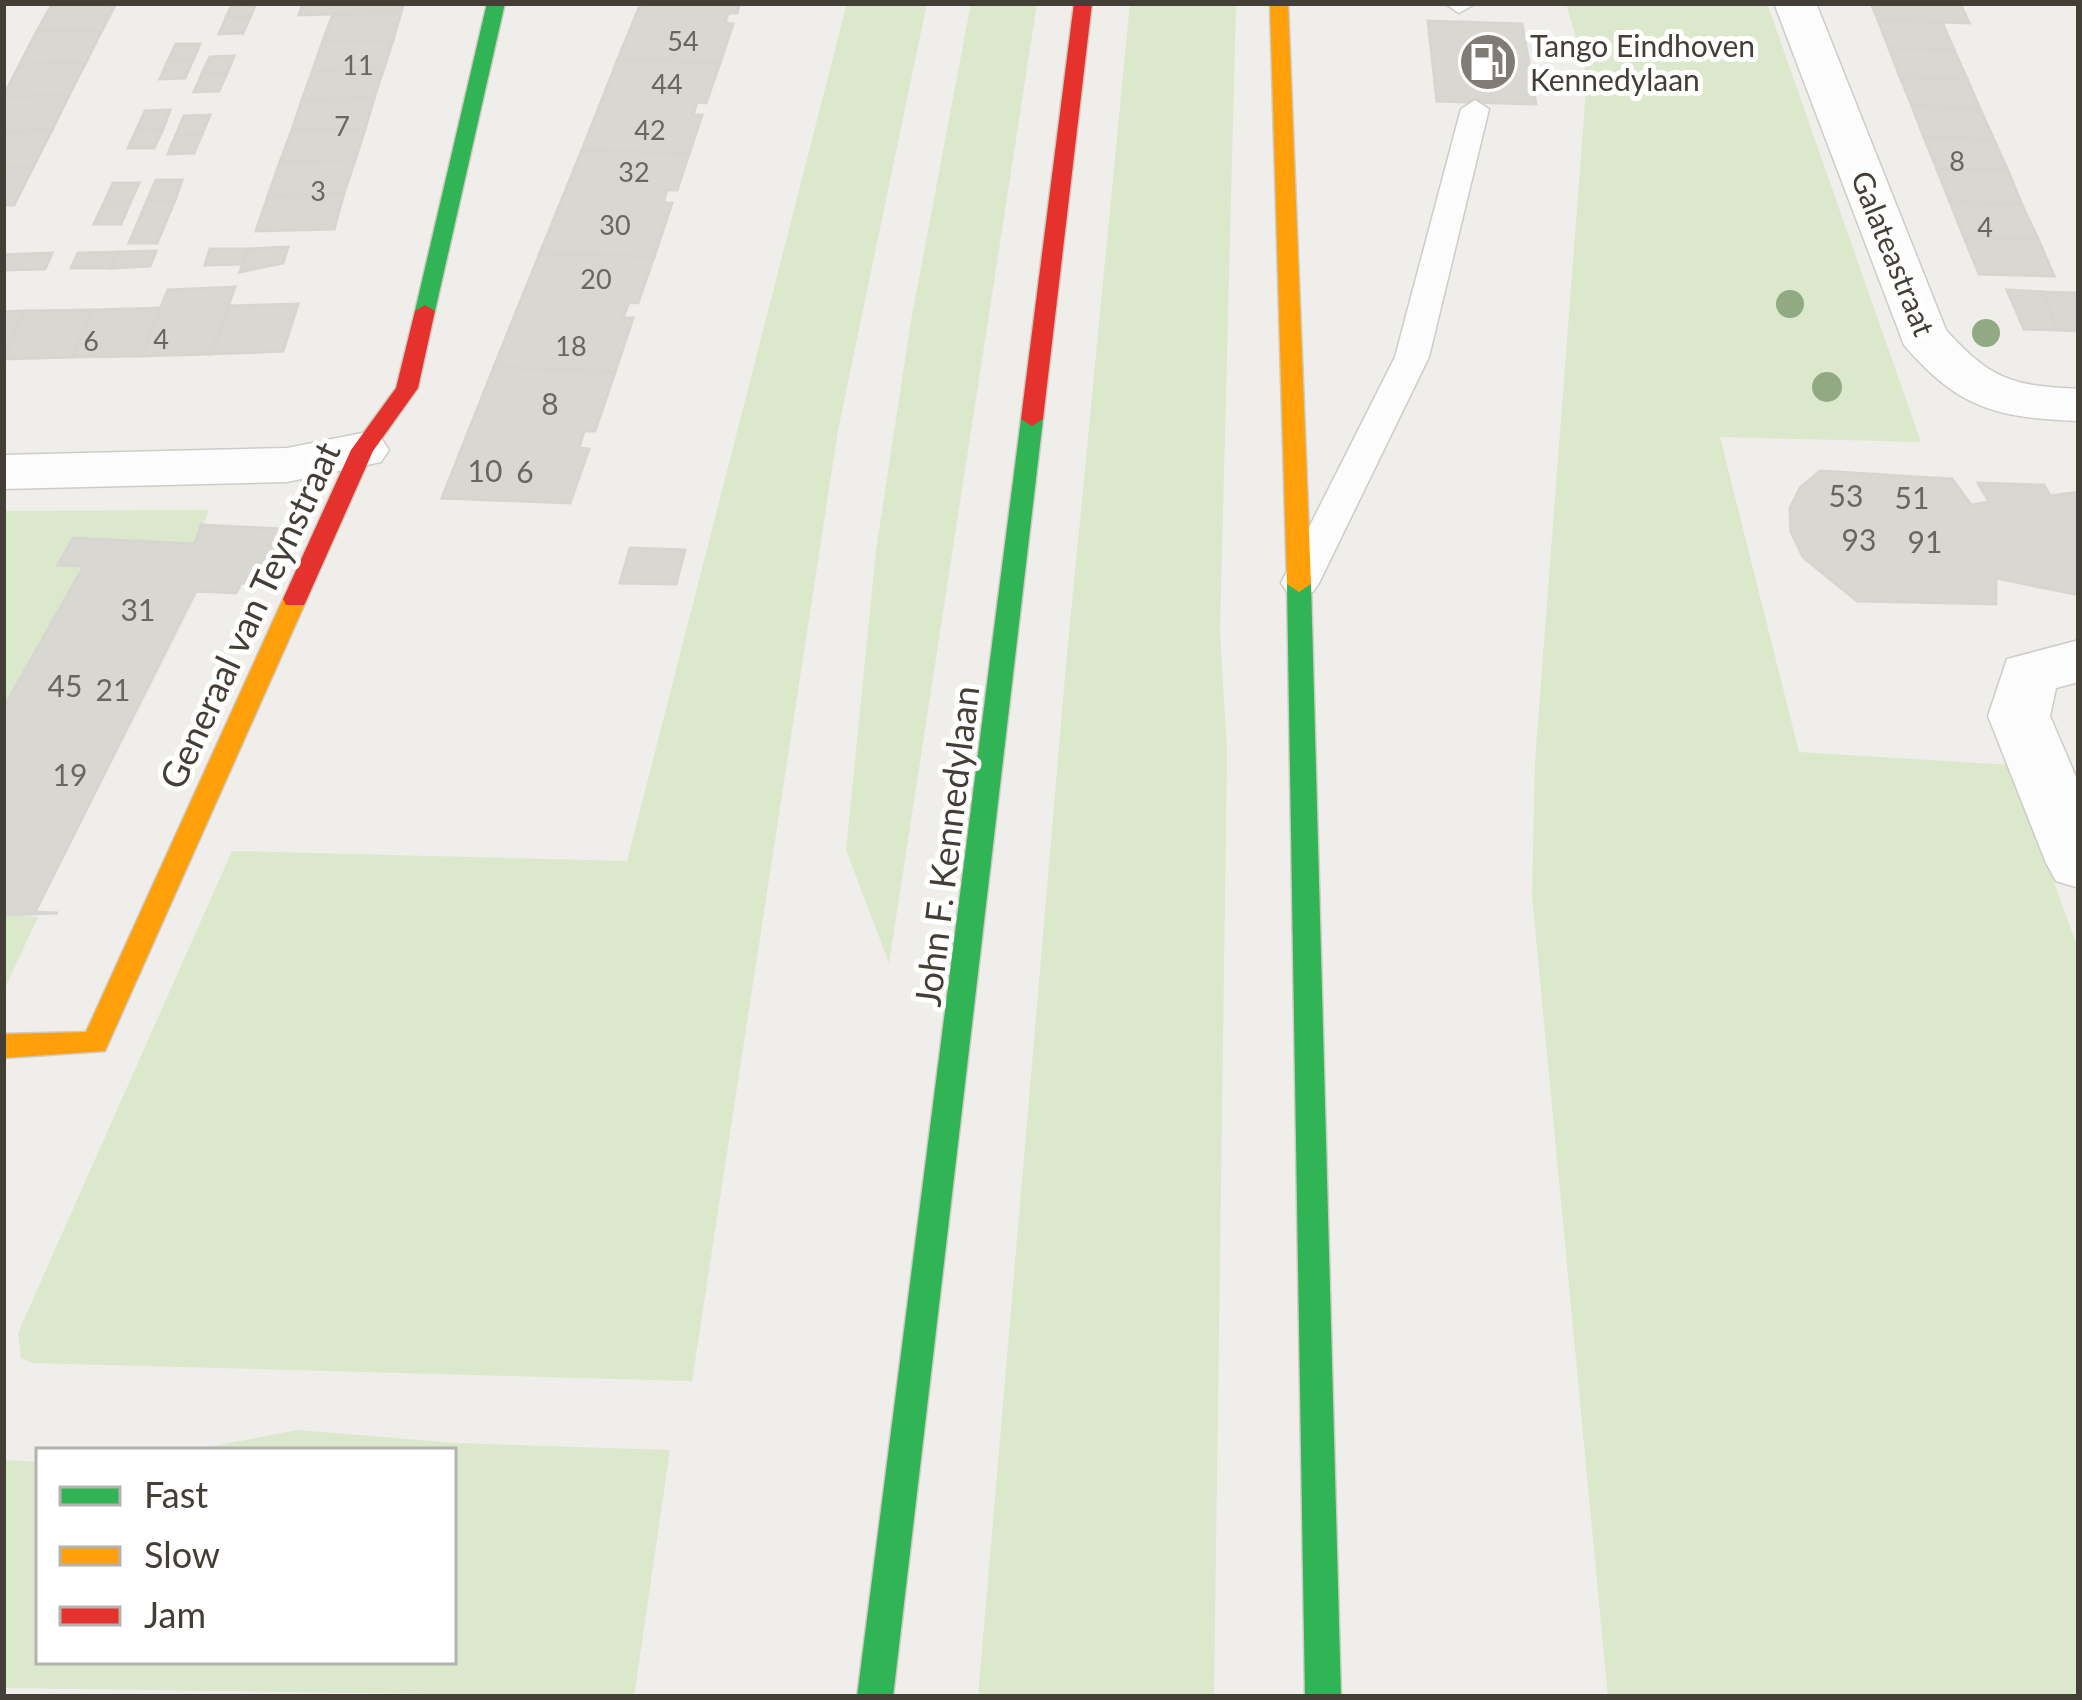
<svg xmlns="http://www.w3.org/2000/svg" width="2082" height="1700" viewBox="0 0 2082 1700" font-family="Lato,sans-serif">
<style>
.green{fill:#dce8cb}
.building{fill:#d9d7d2;stroke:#d7d5d0;stroke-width:3}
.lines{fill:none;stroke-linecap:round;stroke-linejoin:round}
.lane-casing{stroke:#cdccc7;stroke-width:3}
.street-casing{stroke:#cdccc7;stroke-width:3}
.fast-casing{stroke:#cecbc1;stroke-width:3}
.slow-casing{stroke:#cecbc1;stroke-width:3}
.jam-casing{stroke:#cecbc1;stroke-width:3}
.lane{fill:#fdfcfc;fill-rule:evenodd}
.street{fill:#fdfcfc;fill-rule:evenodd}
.fast{fill:#30b455;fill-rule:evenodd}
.slow{fill:#ff9f0a;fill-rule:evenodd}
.jam{fill:#e5322d;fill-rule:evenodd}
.tree{fill:#92aa83}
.labels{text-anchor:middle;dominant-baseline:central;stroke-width:10;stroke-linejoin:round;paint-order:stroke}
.far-number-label{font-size:27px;fill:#6a665e}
.far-poi-label{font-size:30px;fill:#443f36;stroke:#fff;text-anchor:start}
.far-street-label{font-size:30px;fill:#443f36;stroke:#fff}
.number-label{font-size:30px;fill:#6a665e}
.street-label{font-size:36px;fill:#443f36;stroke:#fff}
</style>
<rect width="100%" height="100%" fill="#efeeea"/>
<g class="green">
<path d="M847 3H927L838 430 692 1381 33 1363 21 1358 18 1333 232 851 627 861Z"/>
<path d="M971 3H1037L889 963 846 850 876 550 911 321Z"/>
<path d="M1130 3H1236L1220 631 1227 752 1214 1697H978L1066 665Z"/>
<path d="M1566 3H1767L1921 442 1720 437 1799 752 2012 765 2079 952V1697H1608L1532 896 1535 761 1587 77Z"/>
<path d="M209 510 195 544 72 539 58 564 84 566 3 709V511Z"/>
<path d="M3 915 38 917 3 992Z"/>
<path d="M298 1430 456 1443 670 1450 634 1697 3 1688V1460L39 1462V1661H453V1451H186Z"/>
</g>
<g class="building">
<path d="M53 3H116L102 30 37 31Z"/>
<path d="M233 3H256L250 17 226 18Z"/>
<path d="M303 3H404L401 12 299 15Z"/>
<path d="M641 3H740L737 13H728L725 23 733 24 720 63 618 59Z"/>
<path d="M1871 3H1960L1969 23 1878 20Z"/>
<path d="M401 12 393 40 323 41 333 14Z"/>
<path d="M250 17 243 33 219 34 226 18Z"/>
<path d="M1878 20 1942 22 1954 50 1889 48Z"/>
<path d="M1428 21 1522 24 1536 104 1437 101Z"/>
<path d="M102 30 86 62 20 64 37 31Z"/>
<path d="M393 40 384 68 313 70 323 41Z"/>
<path d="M176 44H200L193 60 168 61Z"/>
<path d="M1889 48 1954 50 1967 79 1900 77Z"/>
<path d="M234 56 227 73 202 74 210 57Z"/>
<path d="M618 59 720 63 706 103 697 102 693 115H702L689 154 582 150Z"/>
<path d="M193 60 185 78 160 79 168 61Z"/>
<path d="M86 62 69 95 3 97 20 64Z"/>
<path d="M384 68 374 98 302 100 313 70Z"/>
<path d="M227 73 219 91 194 92 202 74Z"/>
<path d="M1900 77 1967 79 1980 109 1912 106Z"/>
<path d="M69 95 52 130 3 132V97Z"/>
<path d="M374 98 365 129 292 130 302 100Z"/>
<path d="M1912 106 1980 109 1994 140 1924 137Z"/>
<path d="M170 110 163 129H137L145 111Z"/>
<path d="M210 115 202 134 176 135 184 116Z"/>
<path d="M137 129H163L154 148H128Z"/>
<path d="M365 129 355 160 280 162 292 130Z"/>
<path d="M52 130 33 167 3 168V132Z"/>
<path d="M202 134 194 153 168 154 176 135Z"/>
<path d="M1924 137 1994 140 2008 171 1937 169Z"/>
<path d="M582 150 689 154 677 190H667L663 203H672L654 257 540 253Z"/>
<path d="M355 160 344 193 268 196 280 162Z"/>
<path d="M33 167 14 205H3V168Z"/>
<path d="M1937 169 2008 171 2022 205 1950 202Z"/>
<path d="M156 180H182L175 200 147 201Z"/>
<path d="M113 183H139L130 203H104Z"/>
<path d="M344 193 334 229 256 231 268 196Z"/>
<path d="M175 200 157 243H129L147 201Z"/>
<path d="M1950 202 2022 205 2038 239 1964 237Z"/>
<path d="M104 203H130L121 224H94Z"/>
<path d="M1964 237 2038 239 2054 276 1979 274Z"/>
<path d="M288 247 283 263 240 272 249 249Z"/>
<path d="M210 249H249L243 264 205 265Z"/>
<path d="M156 251 150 266 110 268 118 252Z"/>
<path d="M118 252 110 268H71L78 253Z"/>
<path d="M52 253 45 269 3 270V255Z"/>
<path d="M540 253 654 257 638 303 629 302 623 318H633L615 372 494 367Z"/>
<path d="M235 287 211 354 141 356 168 290Z"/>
<path d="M2007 290 2042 292 2058 330 2024 329Z"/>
<path d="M2042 292 2076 293 2079 331 2058 330Z"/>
<path d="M298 304 283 351 211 354 229 306Z"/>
<path d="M161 308 141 356 72 357 92 310Z"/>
<path d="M92 310 72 357 3 359 24 311Z"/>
<path d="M24 311 3 356V312Z"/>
<path d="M494 367 615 372 595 431H584L579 448 589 449 570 503 442 498Z"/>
<path d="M1820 471 1952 479 1971 505 1989 502 1978 483 2044 485 2050 496 2079 492V595L1996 578V604L1857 601 1803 557 1791 532 1790 508 1800 488Z"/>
<path d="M201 525 302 530 288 532 278 554 291 555 278 584 241 583 236 593 196 591 35 912 58 913 3 915V709L84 566 58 565 73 538 195 544Z"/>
<path d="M630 548 685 550 676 584 620 583Z"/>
</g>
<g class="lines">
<g class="lane-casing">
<g id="lane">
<path d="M1444 3H1472L1473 5 1459 13Z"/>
<path d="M1475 100 1489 109 1429 357 1319 583 1313 592H1287L1281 583 1395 357 1461 109Z"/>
</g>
</g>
<g class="street-casing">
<g id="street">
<path d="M1774 3H1816L1946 330C1991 380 2013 386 2079 389V421C1997 418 1959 409 1904 345Z"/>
<path d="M362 433 381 438 389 450 381 462 287 482 3 489V455L287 448Z"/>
<path d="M2079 640V682L2056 688 2050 716 2079 784V888L2056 881 2046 863 1988 716 2007 659Z"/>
</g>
</g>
<g class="fast-casing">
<g id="fast">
<path d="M487 3H505L435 311 425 317 415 311Z"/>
<path d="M1032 412 1043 419 893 1697H857L1021 419Z"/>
<path d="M1299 576 1311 584 1341 1697H1305L1287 584Z"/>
</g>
</g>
<g class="slow-casing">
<g id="slow">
<path d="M1270 3H1288L1311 584 1299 592 1287 584Z"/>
<path d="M295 591 307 599 105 1051 3 1058V1034L86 1032 283 599Z"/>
</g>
</g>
<g class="jam-casing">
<g id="jam">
<path d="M1074 3H1092L1043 419 1032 426 1021 419Z"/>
<path d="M425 305 435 311 418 388 373 451 307 599 304 605H286L283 599 351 450 396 388 415 311Z"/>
</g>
</g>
<use href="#lane" class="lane"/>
<use href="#street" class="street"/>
<use href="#fast" class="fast"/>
<use href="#slow" class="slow"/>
<use href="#jam" class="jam"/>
</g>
<g class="tree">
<circle cx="1790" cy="304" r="14"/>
<circle cx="1986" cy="333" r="14"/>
<circle cx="1827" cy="387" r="15"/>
</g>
<defs>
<g id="fuel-disc" transform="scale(3)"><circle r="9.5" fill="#807c75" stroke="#fff"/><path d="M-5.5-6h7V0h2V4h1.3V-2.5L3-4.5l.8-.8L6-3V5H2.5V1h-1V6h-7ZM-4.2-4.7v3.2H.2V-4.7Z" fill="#fff"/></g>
</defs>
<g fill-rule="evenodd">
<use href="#fuel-disc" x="1488" y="62"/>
</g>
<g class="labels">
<g class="far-number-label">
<text x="683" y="40">54</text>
<text x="358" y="64">11</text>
<text x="667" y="83">44</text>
<text x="342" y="125">7</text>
<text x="650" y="129">42</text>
<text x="1957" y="160">8</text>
<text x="634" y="171">32</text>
<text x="318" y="190">3</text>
<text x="615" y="224">30</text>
<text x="1985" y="226">4</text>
<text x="596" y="278">20</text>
<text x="161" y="338">4</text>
<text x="91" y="340">6</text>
<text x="571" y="345">18</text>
</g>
<g class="far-poi-label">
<text x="1530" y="45">Tango Eindhoven<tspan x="1530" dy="34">Kennedylaan</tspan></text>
</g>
<g class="far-street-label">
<text transform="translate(1894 253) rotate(68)">Galateastraat</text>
</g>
<g class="number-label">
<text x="550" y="403">8</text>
<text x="485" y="470">10</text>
<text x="525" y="471">6</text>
<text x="1846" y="495">53</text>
<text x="1912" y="497">51</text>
<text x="1859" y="539">93</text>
<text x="1925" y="541">91</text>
<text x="138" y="609">31</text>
<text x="65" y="685">45</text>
<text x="113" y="689">21</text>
<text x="70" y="774">19</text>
</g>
<g class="street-label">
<text transform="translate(249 615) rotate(-65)">Generaal van Teynstraat</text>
<text transform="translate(946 846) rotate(-83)">John F. Kennedylaan</text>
</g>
</g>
<rect width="2082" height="1700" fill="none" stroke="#443f36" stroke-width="12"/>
<rect x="36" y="1448" width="420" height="216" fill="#ffffff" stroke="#b4b2af" stroke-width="3"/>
<rect x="60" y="1487" width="60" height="18" fill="#30b455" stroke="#b4b2af" stroke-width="3"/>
<text x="144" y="1508" font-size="36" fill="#443f36">Fast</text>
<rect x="60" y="1547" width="60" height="18" fill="#ff9f0a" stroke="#b4b2af" stroke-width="3"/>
<text x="144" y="1568" font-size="36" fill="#443f36">Slow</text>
<rect x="60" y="1607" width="60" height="18" fill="#e5322d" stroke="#b4b2af" stroke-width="3"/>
<text x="144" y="1628" font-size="36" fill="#443f36">Jam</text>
</svg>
